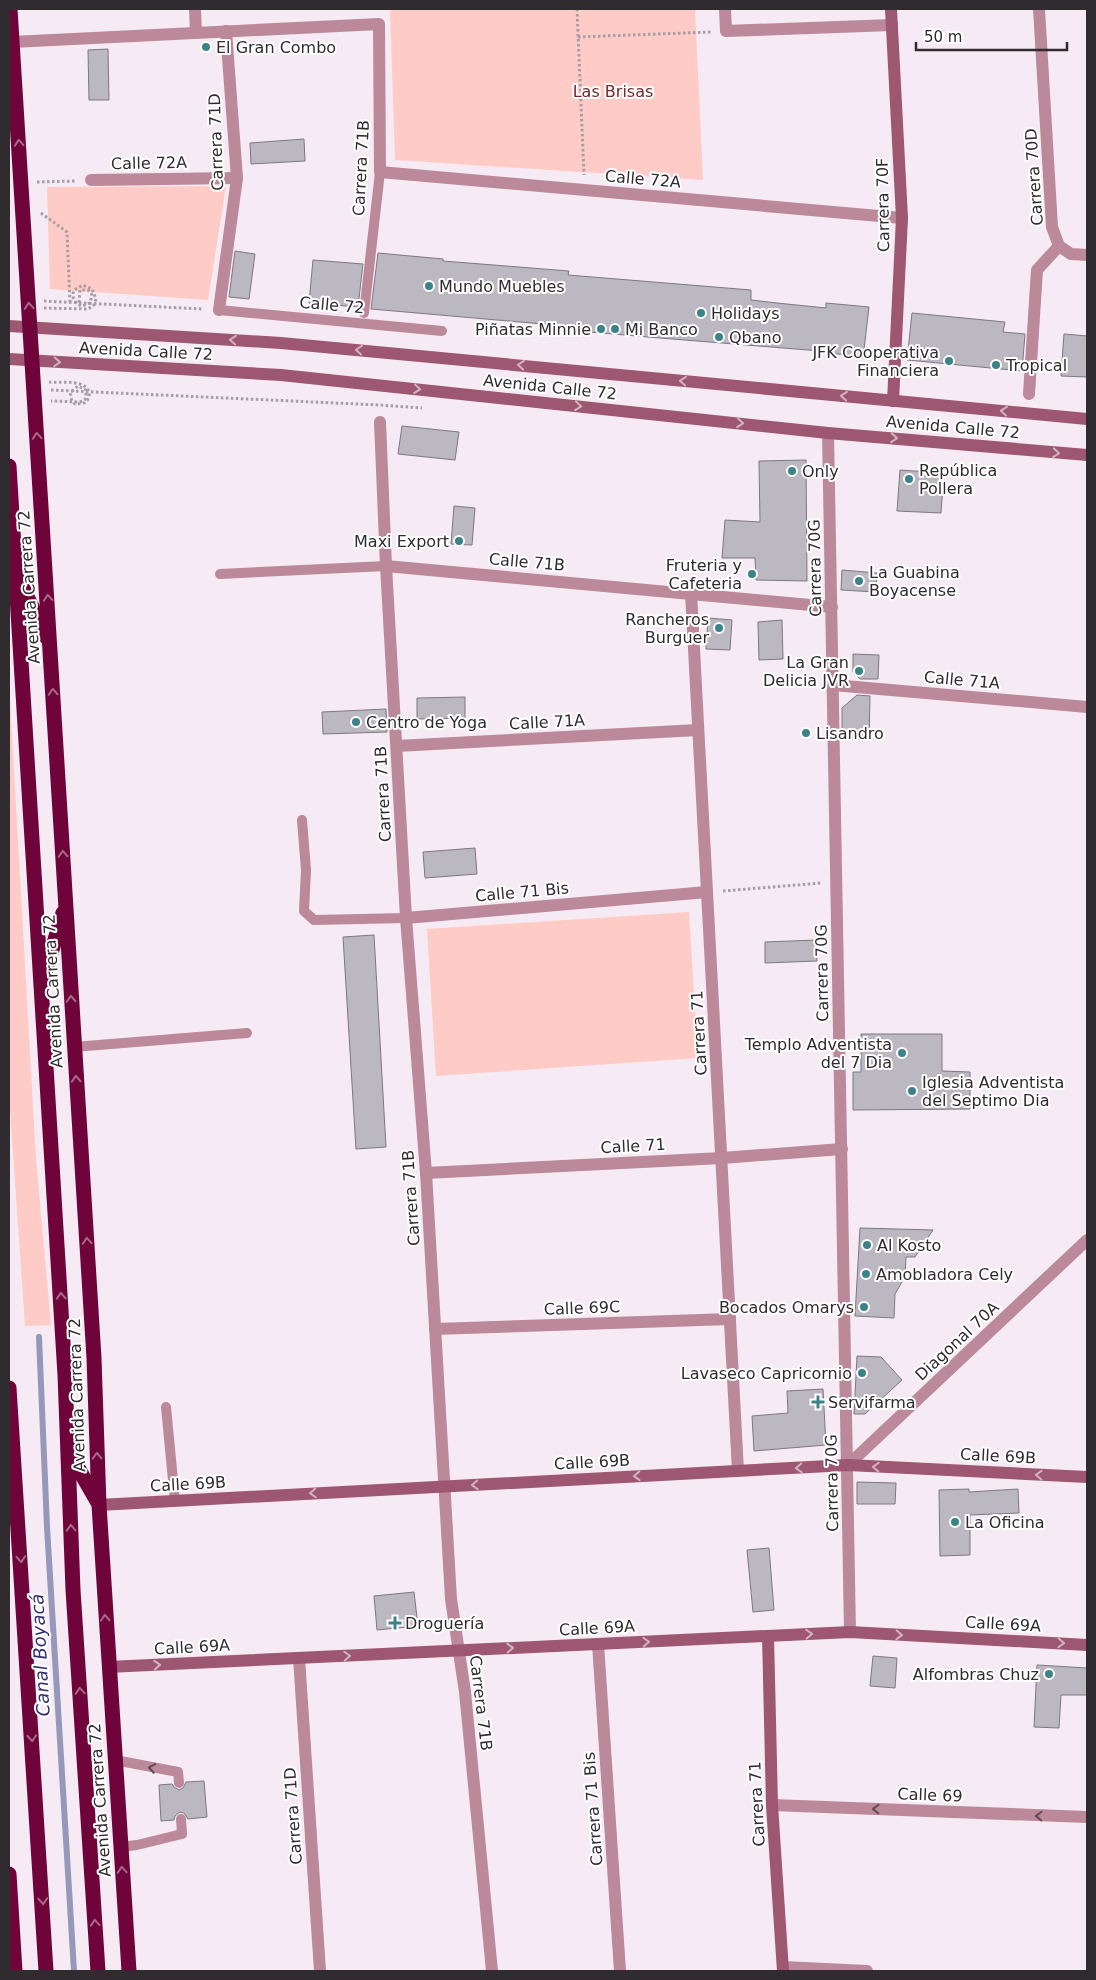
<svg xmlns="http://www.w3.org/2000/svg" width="1096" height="1980" viewBox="0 0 1096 1980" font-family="'DejaVu Sans',sans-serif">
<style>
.green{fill:#ffcbc7}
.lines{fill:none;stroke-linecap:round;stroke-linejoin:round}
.stream{stroke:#9598b9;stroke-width:6}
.building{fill:#bcb8c2;stroke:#7c7781}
.path{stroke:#a69ea4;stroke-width:3;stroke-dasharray:2.5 2.5;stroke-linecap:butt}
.lane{stroke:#bb8999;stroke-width:10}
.street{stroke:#bb8999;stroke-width:12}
.secondary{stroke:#9d5770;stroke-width:12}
.highway{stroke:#6f043b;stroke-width:15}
.oneway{stroke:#a96889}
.oneway2{stroke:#d3b3bf}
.oneway3{stroke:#604c53}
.poi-dot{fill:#3b8389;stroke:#fff;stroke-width:2}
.labels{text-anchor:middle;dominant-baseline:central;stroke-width:4;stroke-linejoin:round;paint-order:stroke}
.poi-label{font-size:16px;fill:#2f2b2e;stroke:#fff;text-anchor:start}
.park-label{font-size:16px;fill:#762727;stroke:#fff}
.street-label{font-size:16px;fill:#2f2b2e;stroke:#fff}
.water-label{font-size:18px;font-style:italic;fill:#302e70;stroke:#fff}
</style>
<rect width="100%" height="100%" fill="#f6ebf4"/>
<g class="green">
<path d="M390 9H695L703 180 395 160Z"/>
<path d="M226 186 208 300 50 289 47 187Z"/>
<path d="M9 682 36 1159 51 1325 25 1326 9 1096Z"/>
<path d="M689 912 698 1058 436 1076 427 929Z"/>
</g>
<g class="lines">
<path class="stream" d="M39 1337 47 1527 74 1971"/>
</g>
<g class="building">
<path d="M108 49 109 100H89L88 50Z"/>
<path d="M304 139 305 161 251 164 250 143Z"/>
<path d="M235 251 255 254 249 299 229 297Z"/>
<path d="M378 253 443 259V261L569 271 568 275 751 290V300L777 303 826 308V303L869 307 863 358 820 351 648 337 590 332 543 324 371 309Z"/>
<path d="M313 260 363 264 358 307 309 303Z"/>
<path d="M912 313 1005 322 1003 332 1025 334 1022 371 907 360Z"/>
<path d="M1064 334 1087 336V377L1061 376Z"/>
<path d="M402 426 459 432 455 460 398 454Z"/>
<path d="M806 460 807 581 756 580 755 558H722L725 520 760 522 759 461Z"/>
<path d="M900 470 944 473 941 513 897 511Z"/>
<path d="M454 506 475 508 472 545 451 544Z"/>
<path d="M842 570 877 573 876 592 841 590Z"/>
<path d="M708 618 732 620 730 650 706 649Z"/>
<path d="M782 620 783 659 759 660 758 622Z"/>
<path d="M853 654 879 655 878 679H860L853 672Z"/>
<path d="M857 695 870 696 869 740 842 739V708Z"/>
<path d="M465 697V718L417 719V698Z"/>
<path d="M386 709 387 732 323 734 322 712Z"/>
<path d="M475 848 477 874 425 878 423 852Z"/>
<path d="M374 935 386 1147 356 1149 343 937Z"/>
<path d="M816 940 817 961 765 963V942Z"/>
<path d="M861 1034H942V1071L970 1072V1109L853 1110V1072H861Z"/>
<path d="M860 1228 933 1230 915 1257H906L905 1277 895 1294 894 1318 855 1316Z"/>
<path d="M857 1356 881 1357 902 1380 865 1414H854Z"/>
<path d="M823 1389 826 1445 754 1451 752 1416 788 1413 787 1391Z"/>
<path d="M857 1482 896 1483 895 1504H857Z"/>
<path d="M969 1489V1492L1018 1489 1019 1513 970 1515V1555L940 1556 939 1490Z"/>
<path d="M769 1548 774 1610 753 1612 747 1550Z"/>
<path d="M414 1592 418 1626 377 1630 374 1596Z"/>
<path d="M873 1656 897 1658 895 1688 870 1686Z"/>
<path d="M1037 1665 1087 1668V1695H1061L1059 1728 1034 1727Z"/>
<path d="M204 1781 207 1817 188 1819 184 1813 180 1812 175 1816 174 1820 161 1821 159 1785 172 1784 174 1787 179 1790 183 1788 186 1782Z"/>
</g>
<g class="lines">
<g class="path">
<path d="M577 9 584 175"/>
<path d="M578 37 711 32"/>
<path d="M37 182 76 181"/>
<path d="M41 213 67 232 70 303"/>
<path d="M44 301 203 309"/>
<path d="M44 308 88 309 94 305 96 299 92 289 83 285 74 290C71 297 75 304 82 306L90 303 92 295 88 290H80L79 303"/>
<path d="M49 382C60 383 87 379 89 393 90 398 87 401 84 403L75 404C71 401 70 396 71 392L78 386 86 390V398C84 401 81 402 78 402L53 401H51"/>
<path d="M51 390 379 405 422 408"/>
<path d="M723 891 821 883"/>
</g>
<g class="lane">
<path d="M219 310 442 331"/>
<path d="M364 313 380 172"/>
<path d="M220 574 386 566"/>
<path d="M302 820 306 870 304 911 314 920 406 918"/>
<path d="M74 1047 247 1033"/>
<path d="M166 1407 175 1501"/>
<path d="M115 1760 178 1772 179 1783"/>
<path d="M120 1847 137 1845 182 1834 181 1819"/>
</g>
<g class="street">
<path d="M195 9 196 33"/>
<path d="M725 9 726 31 892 25"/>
<path d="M1039 9 1052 227 1059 246"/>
<path d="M12 42 379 24 380 172 902 218"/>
<path d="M91 180 237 178"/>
<path d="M1059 246 1071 254 1087 255"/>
<path d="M219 310 237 178 226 31"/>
<path d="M1029 394 1037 270 1059 246"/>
<path d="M380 422 386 566 406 918 426 1173 451 1599 465 1692 492 1971"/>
<path d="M828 433 850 1632"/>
<path d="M386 566 832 607"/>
<path d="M691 593 738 1471"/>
<path d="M833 685 1087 707"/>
<path d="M397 746 698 730"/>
<path d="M406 918 707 892"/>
<path d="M426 1173 722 1158 842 1149"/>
<path d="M435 1329 730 1319"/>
<path d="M848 1465 1087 1240"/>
<path d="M598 1644 620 1971"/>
<path d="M299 1658 320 1971"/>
<path d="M772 1805 1087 1817"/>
<path d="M783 1967 867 1971"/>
</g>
<g class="secondary">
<path d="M891 9 902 218 893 401"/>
<path d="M9 326 281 343 1087 419"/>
<path d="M9 359 281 375 828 433 1087 455"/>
<path d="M99 1505 848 1465 1087 1477"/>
<path d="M768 1636 772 1805 783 1971"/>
<path d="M108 1667 850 1632 1087 1645"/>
</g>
<g class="highway">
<path d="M10 9 94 1358 99 1505 129 1971"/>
<path d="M9 466 65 1375 73 1590 98 1971"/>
<path d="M19 580 47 638"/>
<path d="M43 980 63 913"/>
<path d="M9 1388 46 1971"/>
<path d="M70 1454 97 1501"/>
<path d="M9 1874 15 1971"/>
</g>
</g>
<defs><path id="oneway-chevron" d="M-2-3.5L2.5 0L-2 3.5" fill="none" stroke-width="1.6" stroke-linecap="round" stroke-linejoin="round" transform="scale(1.25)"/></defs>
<g class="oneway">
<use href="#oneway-chevron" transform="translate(19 143) rotate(-94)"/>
<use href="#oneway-chevron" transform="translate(29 306) rotate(-94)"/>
<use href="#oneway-chevron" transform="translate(37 436) rotate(-94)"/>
<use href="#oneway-chevron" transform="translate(48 598) rotate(-94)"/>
<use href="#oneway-chevron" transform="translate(53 692) rotate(-93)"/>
<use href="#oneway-chevron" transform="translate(63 854) rotate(-93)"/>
<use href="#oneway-chevron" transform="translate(71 999) rotate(-93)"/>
<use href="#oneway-chevron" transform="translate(76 1079) rotate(-93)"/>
<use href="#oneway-chevron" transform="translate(87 1241) rotate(-94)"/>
<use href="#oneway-chevron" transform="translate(61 1296) rotate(-93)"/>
<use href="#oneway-chevron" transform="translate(97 1456) rotate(-92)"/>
<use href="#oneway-chevron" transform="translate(71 1528) rotate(-92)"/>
<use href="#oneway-chevron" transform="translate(21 1559) rotate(86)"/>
<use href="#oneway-chevron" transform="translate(105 1618) rotate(-93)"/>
<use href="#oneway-chevron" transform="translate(80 1691) rotate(-94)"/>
<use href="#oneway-chevron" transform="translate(32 1738) rotate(86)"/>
<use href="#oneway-chevron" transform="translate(122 1870) rotate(-94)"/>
<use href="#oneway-chevron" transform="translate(43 1901) rotate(86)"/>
<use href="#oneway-chevron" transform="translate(95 1923) rotate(-94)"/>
</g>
<g class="oneway2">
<use href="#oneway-chevron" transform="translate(233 340) rotate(-176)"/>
<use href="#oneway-chevron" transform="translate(359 350) rotate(-175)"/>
<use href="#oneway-chevron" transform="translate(57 362) rotate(3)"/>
<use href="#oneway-chevron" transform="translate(521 365) rotate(-175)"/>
<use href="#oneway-chevron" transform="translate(683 381) rotate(-175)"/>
<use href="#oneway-chevron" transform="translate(417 389) rotate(6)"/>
<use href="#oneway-chevron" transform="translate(844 396) rotate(-175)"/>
<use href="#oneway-chevron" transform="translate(578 406) rotate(6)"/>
<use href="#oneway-chevron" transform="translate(1004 411) rotate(-174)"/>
<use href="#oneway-chevron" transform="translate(740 423) rotate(6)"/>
<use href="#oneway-chevron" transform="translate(894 438) rotate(5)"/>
<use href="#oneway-chevron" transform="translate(1056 453) rotate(5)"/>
<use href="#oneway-chevron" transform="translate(876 1467) rotate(-177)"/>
<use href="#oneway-chevron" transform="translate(799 1468) rotate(177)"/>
<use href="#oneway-chevron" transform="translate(1039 1475) rotate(-177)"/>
<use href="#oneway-chevron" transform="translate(637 1476) rotate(177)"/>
<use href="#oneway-chevron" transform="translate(475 1485) rotate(177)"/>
<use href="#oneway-chevron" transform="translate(313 1493) rotate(177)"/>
<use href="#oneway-chevron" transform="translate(809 1634) rotate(-3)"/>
<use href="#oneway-chevron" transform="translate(899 1635) rotate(3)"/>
<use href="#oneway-chevron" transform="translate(646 1642) rotate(-3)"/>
<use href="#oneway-chevron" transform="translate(1061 1643) rotate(3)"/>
<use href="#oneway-chevron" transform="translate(510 1648) rotate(-3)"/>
<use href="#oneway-chevron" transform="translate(347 1656) rotate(-3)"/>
<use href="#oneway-chevron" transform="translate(157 1665) rotate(-3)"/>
</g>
<g class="oneway3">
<use href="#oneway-chevron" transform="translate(152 1768) rotate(-170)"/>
<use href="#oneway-chevron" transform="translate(876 1809) rotate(-178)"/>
<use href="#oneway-chevron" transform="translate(1039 1816) rotate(-178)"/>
</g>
<g class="poi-dot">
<circle cx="206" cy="47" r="5"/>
<circle cx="429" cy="286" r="5"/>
<circle cx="701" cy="313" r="5"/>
<circle cx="601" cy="329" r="5"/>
<circle cx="615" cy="329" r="5"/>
<circle cx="719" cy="337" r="5"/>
<circle cx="949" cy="361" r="5"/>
<circle cx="996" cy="365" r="5"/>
<circle cx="792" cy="471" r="5"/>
<circle cx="909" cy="479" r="5"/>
<circle cx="459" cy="541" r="5"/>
<circle cx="752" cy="574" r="5"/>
<circle cx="859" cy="581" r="5"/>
<circle cx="719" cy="628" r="5"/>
<circle cx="859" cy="671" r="5"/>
<circle cx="356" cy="722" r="5"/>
<circle cx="806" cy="733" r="5"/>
<circle cx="902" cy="1053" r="5"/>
<circle cx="912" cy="1091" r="5"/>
<circle cx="867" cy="1245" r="5"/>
<circle cx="866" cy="1274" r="5"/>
<circle cx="864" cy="1307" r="5"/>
<circle cx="862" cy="1373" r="5"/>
<path d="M815.5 1394.5h5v5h5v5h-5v5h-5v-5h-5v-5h5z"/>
<circle cx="955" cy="1522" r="5"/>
<path d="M392.5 1615.5h5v5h5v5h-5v5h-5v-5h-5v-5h5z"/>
<circle cx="1049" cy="1674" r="5"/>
</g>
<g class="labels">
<g class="poi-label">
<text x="216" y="47">El Gran Combo</text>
<text x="439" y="286">Mundo Muebles</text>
<text x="711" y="313">Holidays</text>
<text x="591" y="329" text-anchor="end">Piñatas Minnie</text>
<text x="625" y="329">Mi Banco</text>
<text x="729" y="337">Qbano</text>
<text x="939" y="352" text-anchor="end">JFK Cooperativa<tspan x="939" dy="18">Financiera</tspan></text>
<text x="1006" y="365">Tropical</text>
<text x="919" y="470">República<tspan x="919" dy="18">Pollera</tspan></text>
<text x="802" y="471">Only</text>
<text x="449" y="541" text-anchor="end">Maxi Export</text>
<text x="742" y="565" text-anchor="end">Fruteria y<tspan x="742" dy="18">Cafeteria</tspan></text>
<text x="869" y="572">La Guabina<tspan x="869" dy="18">Boyacense</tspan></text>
<text x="709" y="619" text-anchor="end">Rancheros<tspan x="709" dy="18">Burguer</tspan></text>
<text x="849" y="662" text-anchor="end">La Gran<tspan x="849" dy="18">Delicia JVR</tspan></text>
<text x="366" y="722">Centro de Yoga</text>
<text x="816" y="733">Lisandro</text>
<text x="892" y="1044" text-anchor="end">Templo Adventista<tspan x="892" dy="18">del 7 Dia</tspan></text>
<text x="922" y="1082">Iglesia Adventista<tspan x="922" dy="18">del Septimo Dia</tspan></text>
<text x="877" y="1245">Al Kosto</text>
<text x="876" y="1274">Amobladora Cely</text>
<text x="854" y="1307" text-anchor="end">Bocados Omarys</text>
<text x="852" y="1373" text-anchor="end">Lavaseco Capricornio</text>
<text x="828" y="1402">Servifarma</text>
<text x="965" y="1522">La Oficina</text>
<text x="405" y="1623">Droguería</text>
<text x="1039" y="1674" text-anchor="end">Alfombras Chuz</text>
</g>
<g class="park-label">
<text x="613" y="91">Las Brisas</text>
</g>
<g class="street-label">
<text transform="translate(216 142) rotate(-92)">Carrera 71D</text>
<text transform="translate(149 163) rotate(-1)">Calle 72A</text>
<text transform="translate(361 168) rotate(-87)">Carrera 71B</text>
<text transform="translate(1034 177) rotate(-94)">Carrera 70D</text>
<text transform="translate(643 179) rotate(5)">Calle 72A</text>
<text transform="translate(883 205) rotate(-91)">Carrera 70F</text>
<text transform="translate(332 305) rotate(5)">Calle 72</text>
<text transform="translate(146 351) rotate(3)">Avenida Calle 72</text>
<text transform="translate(550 387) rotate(6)">Avenida Calle 72</text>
<text transform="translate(953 427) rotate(5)">Avenida Calle 72</text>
<text transform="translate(527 562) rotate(5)">Calle 71B</text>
<text transform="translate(815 568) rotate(-91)">Carrera 70G</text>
<text transform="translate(29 587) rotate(-94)">Avenida Carrera 72</text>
<text transform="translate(962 680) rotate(5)">Calle 71A</text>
<text transform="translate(547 722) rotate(-3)">Calle 71A</text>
<text transform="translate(383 794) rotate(-93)">Carrera 71B</text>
<text transform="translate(522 892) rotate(-5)">Calle 71 Bis</text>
<text transform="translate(822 973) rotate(-91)">Carrera 70G</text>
<text transform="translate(53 991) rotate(-93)">Avenida Carrera 72</text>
<text transform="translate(699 1033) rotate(-93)">Carrera 71</text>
<text transform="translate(633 1146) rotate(-3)">Calle 71</text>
<text transform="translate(411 1198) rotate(-94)">Carrera 71B</text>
<text transform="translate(582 1308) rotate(-2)">Calle 69C</text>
<text transform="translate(957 1341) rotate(-43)">Diagonal 70A</text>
<text transform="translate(77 1395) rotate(-92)">Avenida Carrera 72</text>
<text transform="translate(998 1456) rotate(3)">Calle 69B</text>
<text transform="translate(592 1462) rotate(-3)">Calle 69B</text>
<text transform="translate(832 1483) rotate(-91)">Carrera 70G</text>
<text transform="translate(188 1484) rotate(-3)">Calle 69B</text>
<text transform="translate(1003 1624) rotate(3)">Calle 69A</text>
<text transform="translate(597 1628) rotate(-3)">Calle 69A</text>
<text transform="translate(192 1647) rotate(-3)">Calle 69A</text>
<text transform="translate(481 1703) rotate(83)">Carrera 71B</text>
<text transform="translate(930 1795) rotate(2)">Calle 69</text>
<text transform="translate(100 1800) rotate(-94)">Avenida Carrera 72</text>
<text transform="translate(757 1804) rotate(-93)">Carrera 71</text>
<text transform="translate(593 1809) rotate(-94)">Carrera 71 Bis</text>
<text transform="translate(293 1816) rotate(-94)">Carrera 71D</text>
</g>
<g class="water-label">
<text transform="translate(40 1655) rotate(-93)">Canal Boyacá</text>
</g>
</g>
<rect width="1096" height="1980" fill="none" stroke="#2f2b2e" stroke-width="20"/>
<path d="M916 42v8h151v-8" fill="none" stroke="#2f2b2e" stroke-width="2.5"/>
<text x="924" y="42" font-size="15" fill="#2f2b2e" stroke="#ffffff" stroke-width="4" paint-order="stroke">50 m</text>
</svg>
